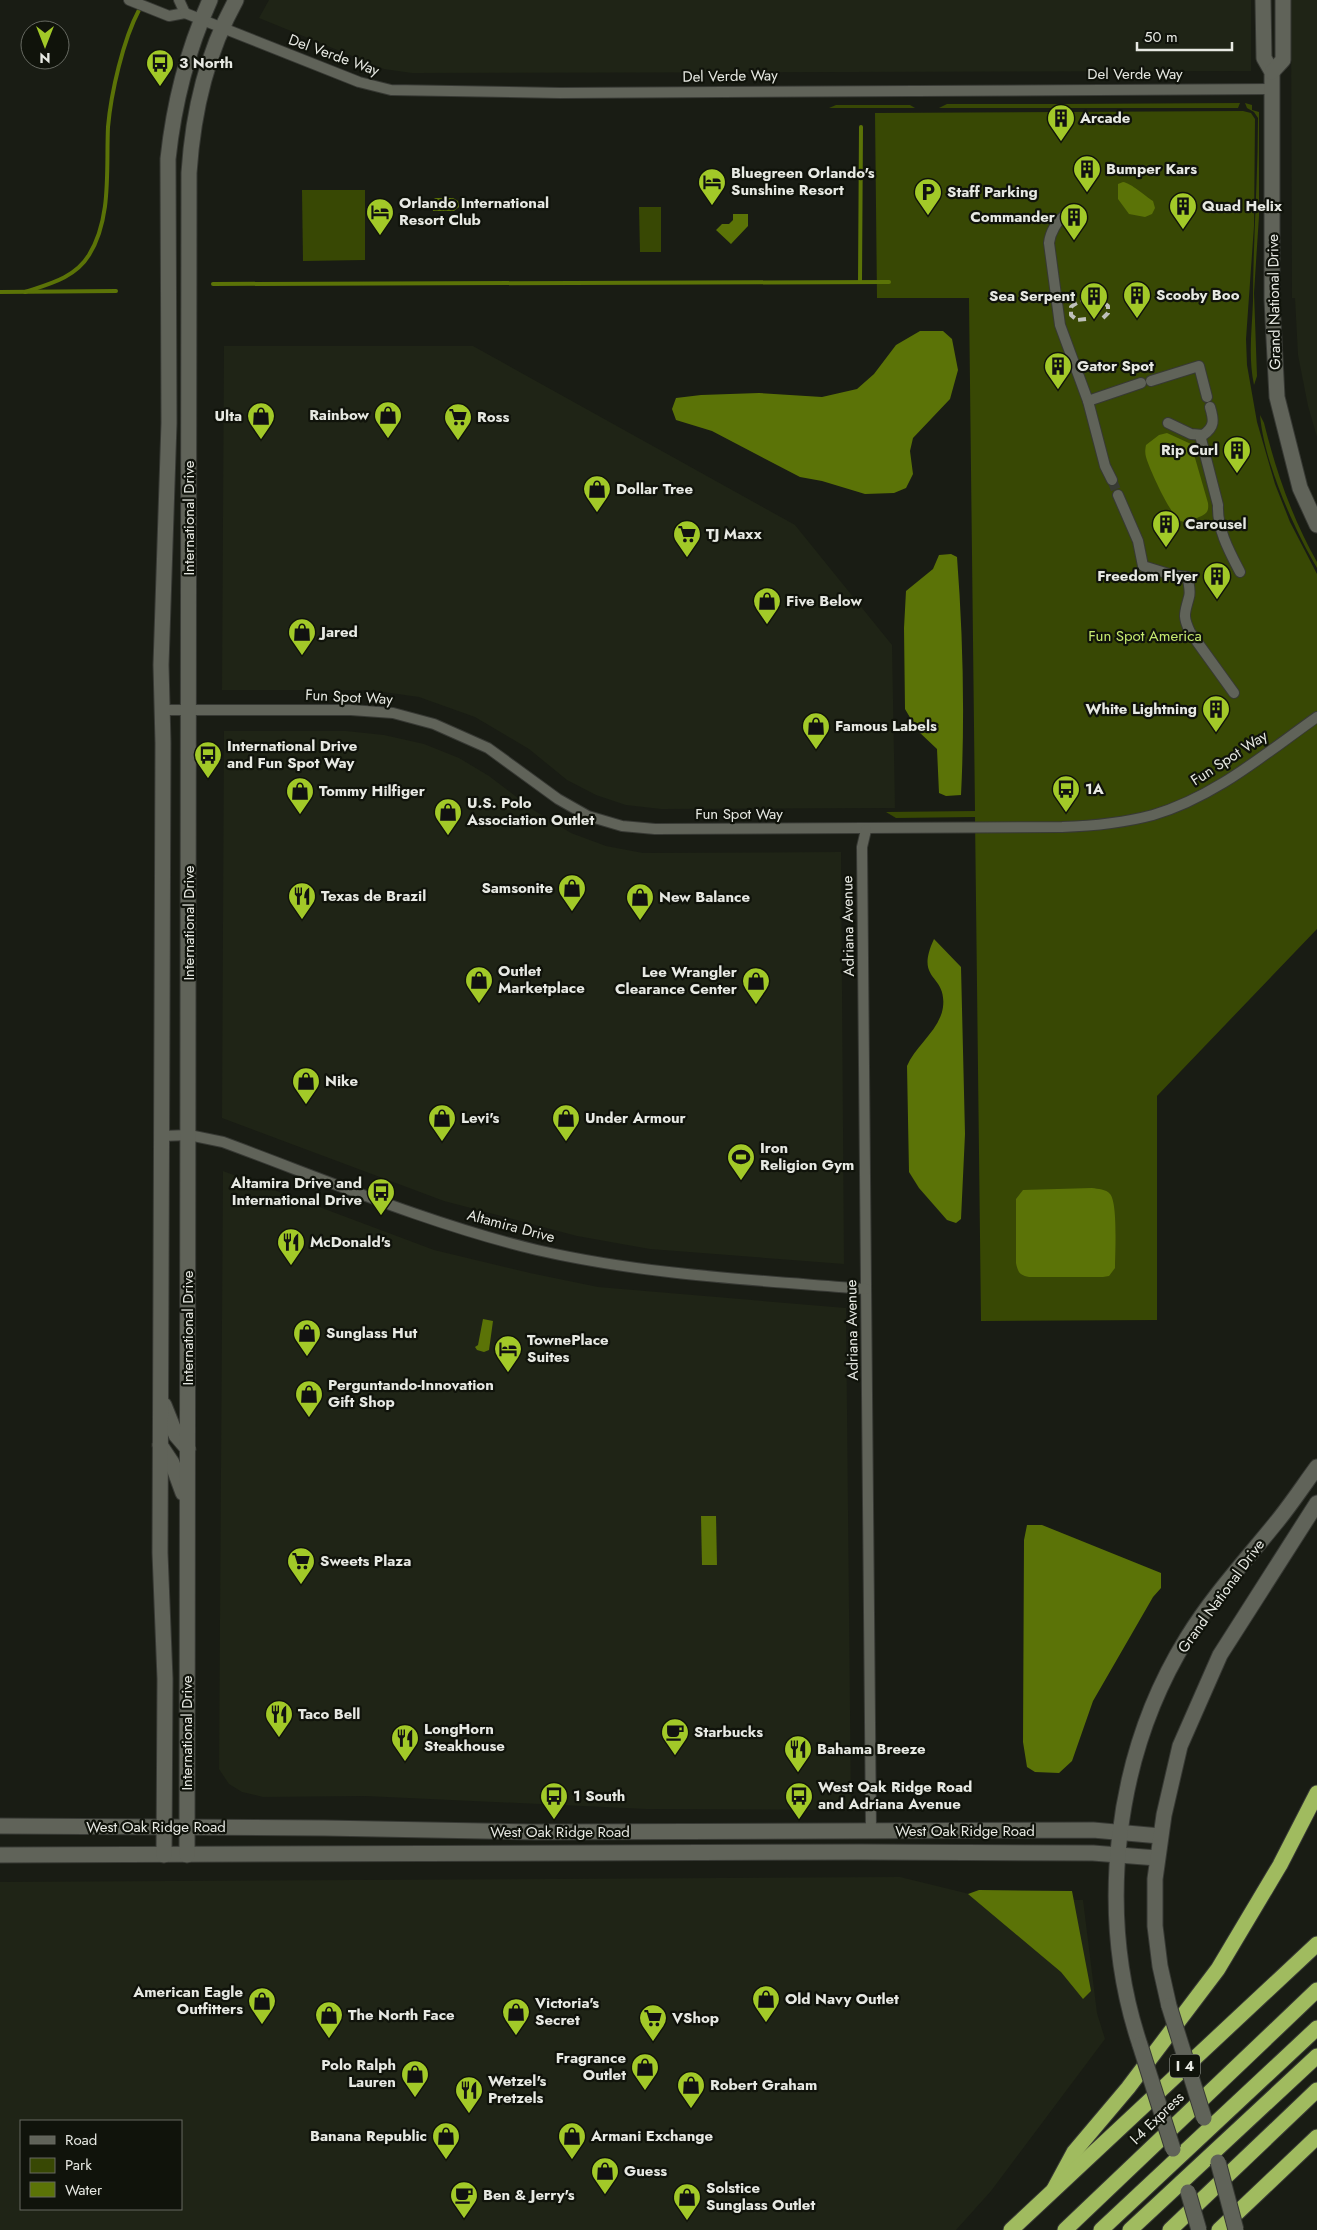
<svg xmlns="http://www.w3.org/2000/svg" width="1317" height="2230" viewBox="0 0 1317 2230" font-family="Jost,sans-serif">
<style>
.built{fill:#1f2416;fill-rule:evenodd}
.green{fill:#384804}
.water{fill:#5b7307}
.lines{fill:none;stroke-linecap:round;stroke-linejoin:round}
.stream{stroke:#5b7307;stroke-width:4}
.street-tunnel{stroke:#383b33;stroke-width:10;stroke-dasharray:10 5;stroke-linecap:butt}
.street-casing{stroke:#373934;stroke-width:12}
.secondary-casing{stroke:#373934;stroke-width:17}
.highway-casing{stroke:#373934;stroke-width:17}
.street{stroke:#606359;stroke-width:10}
.secondary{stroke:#606359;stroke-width:15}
.highway{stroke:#a0bb5f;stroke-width:15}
.rail{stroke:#bec0ba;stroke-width:4;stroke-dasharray:8 4;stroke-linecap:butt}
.secondary-bridge-casing{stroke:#373934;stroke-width:17;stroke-linecap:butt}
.secondary-bridge{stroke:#606359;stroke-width:15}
.labels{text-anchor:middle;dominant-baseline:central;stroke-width:4.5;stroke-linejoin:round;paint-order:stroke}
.shield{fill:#10130b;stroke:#a6a9a2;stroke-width:1}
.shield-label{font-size:14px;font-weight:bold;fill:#e7e9e3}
.street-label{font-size:15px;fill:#e7e9e3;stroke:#10130b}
.poi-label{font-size:15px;font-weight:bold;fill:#e7e9e3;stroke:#10130b;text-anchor:start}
.park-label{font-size:15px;fill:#c6ea70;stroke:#10130b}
</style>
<rect width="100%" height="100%" fill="#191c14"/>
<g class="built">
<path d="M269 0H1251V71L412 73 384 69 259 18Z"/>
<path d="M1291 0H1317V437L1308 406 1298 355 1295 298H1292Z"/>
<path d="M224 346H473L795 525 892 645 895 808 661 809 626 805 596 795 567 780 529 749 475 717 419 697 369 690H222Z"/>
<path d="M224 731H346L384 735 424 744 459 758 489 776 535 811 571 833 606 846 643 853 841 852 844 1264 650 1249 577 1236 444 1201 222 1118Z"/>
<path d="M223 1171 434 1250 530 1273 598 1287 846 1308 851 1810 646 1809 365 1796 263 1797 242 1792 229 1784 219 1769Z"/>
<path d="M900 1877 990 1899 1083 1900 1097 2013 1105 2039 991 2191 956 2230H0V1882ZM21 2121H181V2209H21Z"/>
</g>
<g class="green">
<path d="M1240 103 1238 108H1062V104Z"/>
<path d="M1245 103 1252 105V110L1259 112V216L1254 293 1257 376 1254 385C1248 356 1252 330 1253 301 1253 240 1258 179 1258 118L1254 112 1247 108Z"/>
<path d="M947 104H1058V108H939Z"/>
<path d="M836 105H910L915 108H829Z"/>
<path d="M1243 111 1251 113 1255 119 1254 226 1246 339 1247 365 1257 422 1275 484 1290 522 1317 574V929L1157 1096V1320L981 1321 975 817 896 818 886 812 975 811 969 298H877L875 113Z"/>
<path d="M302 190H365V260L303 261Z"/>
<path d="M639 207H661V252H640Z"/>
<path d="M1260 415 1264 423C1276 471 1292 518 1317 562V568C1293 527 1264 462 1260 415Z"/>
</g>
<g class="water">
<path d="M1123 182C1131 183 1145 196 1153 201L1155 208 1152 214 1145 217 1129 214 1118 199V184Z"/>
<path d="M435 198H453L458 201 459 207 454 211H433L431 202Z"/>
<path d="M733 214H748V226L731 244 716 230 722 224H729L733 220Z"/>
<path d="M920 331H943L952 339 958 370 950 399 913 438 910 451 913 474 906 488 894 493 865 494 822 481 800 477 712 431 676 420 672 409 676 398 701 395 759 393 822 397 857 389 874 374 896 345Z"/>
<path d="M1167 433 1191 444 1208 503C1209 511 1207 514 1199 517 1194 519 1187 524 1181 521 1171 517 1149 468 1146 457 1145 453 1145 450 1146 445L1159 435Z"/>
<path d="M951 554 957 557C963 636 965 716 961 795L946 796 939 793 937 749 918 731 905 709 904 628 906 591 933 569 939 555Z"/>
<path d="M934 939 961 967 965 1134 961 1219 956 1223 947 1220 919 1188 909 1172 907 1066C915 1046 940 1030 943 1007 947 973 914 982 934 939Z"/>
<path d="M1092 1188C1098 1189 1106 1189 1110 1194 1118 1203 1115 1254 1115 1268L1109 1276 1103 1277H1029C1020 1275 1018 1273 1016 1263V1199L1023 1190Z"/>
<path d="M483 1319 493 1321 489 1350 484 1352 477 1350 475 1347 478 1345Z"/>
<path d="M701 1516H716L717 1565H702Z"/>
<path d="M1027 1525H1042L1161 1573V1588L1153 1597 1093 1701 1072 1761 1059 1773 1035 1772 1027 1767 1023 1742 1024 1540Z"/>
<path d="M979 1890 1072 1891 1091 1991 1083 1999 1061 1972 968 1894Z"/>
</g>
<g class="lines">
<g class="stream">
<path d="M860 282 861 127"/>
<path d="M213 284 889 282"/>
<path d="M0 292 116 291"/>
<path d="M25 292C49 284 75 278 89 255 112 218 106 168 108 127 111 93 123 40 139 10"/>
</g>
<path class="street-tunnel" d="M1112 480 1118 495"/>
<g class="street-casing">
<g id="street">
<path d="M129 0 169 16 185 13"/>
<path d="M179 0 185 13"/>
<path d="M185 13 359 82 391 90 560 93 1272 89"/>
<path d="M1066 215C1057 220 1050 233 1049 243L1060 325 1088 401 1105 466 1112 480"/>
<path d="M1151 381 1199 366 1207 397"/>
<path d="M1088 401 1141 383"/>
<path d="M1168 423 1191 434 1203 435C1215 427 1214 420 1210 407"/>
<path d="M1200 435 1218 505C1217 529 1229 551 1240 572"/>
<path d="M1118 495 1138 541 1143 566 1172 575 1188 577C1188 583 1191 591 1189 597 1185 613 1182 615 1190 632L1234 693"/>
<path d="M162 710H351L393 713 434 724 488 748 558 799 588 816 622 826 655 829 1062 827C1093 826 1123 823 1153 815 1215 797 1266 753 1317 717"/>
<path d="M866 830 862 847 871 1831"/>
<path d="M162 1136 189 1135 223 1142C326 1180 429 1224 537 1250 645 1275 756 1280 866 1289"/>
</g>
</g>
<g class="secondary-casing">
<g id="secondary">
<path d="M1263 0 1264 58 1272 72V300L1277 397 1300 488 1317 525"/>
<path d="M1272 72 1283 60V0"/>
<path d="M164 1405 176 1435 188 1449"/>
<path d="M160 1445 172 1463 183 1493"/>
<path d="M0 1826 324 1828 533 1832 1093 1830 1160 1836"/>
<path d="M0 1855 861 1852 1093 1853 1157 1858"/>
<path d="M164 1855 165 1679 160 1553 163 743 161 665 169 423 168 159C174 103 187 51 210 0"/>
<path d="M187 1855 189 173C193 111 206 54 236 0"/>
<path d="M1169 2006 1160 1966 1155 1926V1879L1164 1815 1180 1746 1220 1655 1317 1503"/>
<path d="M1140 2045C1096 1913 1114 1756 1187 1638 1212 1597 1245 1561 1275 1524 1290 1506 1303 1486 1317 1467"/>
</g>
</g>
<g class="highway-casing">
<g id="highway">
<path d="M1054 2189 1074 2152 1128 2088 1218 1969 1280 1865 1317 1793"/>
<path d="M1011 2230 1317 1944"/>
<path d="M1065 2230 1317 1990"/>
<path d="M1101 2230 1317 2028"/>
<path d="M1130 2230 1317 2056"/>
<path d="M1170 2230 1317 2090"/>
<path d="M1219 2230 1317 2137"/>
</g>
</g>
<use href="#street" class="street"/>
<use href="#secondary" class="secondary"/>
<use href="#highway" class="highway"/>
<path class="rail" d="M1086 319 1077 320 1071 315V307C1081 298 1098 297 1108 306V313L1103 318"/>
<g class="secondary-bridge-casing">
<g id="secondary-bridge">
<path d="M1169 2006 1204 2118"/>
<path d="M1140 2045 1173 2149"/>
<path d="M1218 2162 1236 2230"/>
<path d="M1188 2192 1199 2230"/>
</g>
</g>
<use href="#secondary-bridge" class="secondary-bridge"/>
</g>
<defs>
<g id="bus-pin" transform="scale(1.4375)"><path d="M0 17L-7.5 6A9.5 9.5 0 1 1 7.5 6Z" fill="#a2c928" stroke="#10130b"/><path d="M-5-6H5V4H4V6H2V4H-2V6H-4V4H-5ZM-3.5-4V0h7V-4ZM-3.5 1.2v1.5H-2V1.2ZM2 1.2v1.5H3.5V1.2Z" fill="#111"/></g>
<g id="building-pin" transform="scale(1.4375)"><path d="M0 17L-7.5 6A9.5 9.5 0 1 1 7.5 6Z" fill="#a2c928" stroke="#10130b"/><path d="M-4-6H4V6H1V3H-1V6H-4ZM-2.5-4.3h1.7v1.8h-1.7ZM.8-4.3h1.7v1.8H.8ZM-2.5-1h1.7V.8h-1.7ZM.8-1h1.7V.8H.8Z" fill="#111"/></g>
<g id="hotel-pin" transform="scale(1.4375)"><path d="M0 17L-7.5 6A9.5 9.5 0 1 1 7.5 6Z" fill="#a2c928" stroke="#10130b"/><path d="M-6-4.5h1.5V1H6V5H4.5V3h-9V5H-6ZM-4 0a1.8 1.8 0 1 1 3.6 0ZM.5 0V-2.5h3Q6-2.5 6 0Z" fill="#111"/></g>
<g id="parking-pin" transform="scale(1.4375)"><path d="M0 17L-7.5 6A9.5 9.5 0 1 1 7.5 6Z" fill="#a2c928" stroke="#10130b"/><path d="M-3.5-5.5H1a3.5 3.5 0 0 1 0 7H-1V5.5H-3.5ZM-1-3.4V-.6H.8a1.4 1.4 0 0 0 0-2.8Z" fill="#111"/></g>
<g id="shop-pin" transform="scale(1.4375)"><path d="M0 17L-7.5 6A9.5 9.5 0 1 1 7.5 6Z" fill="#a2c928" stroke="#10130b"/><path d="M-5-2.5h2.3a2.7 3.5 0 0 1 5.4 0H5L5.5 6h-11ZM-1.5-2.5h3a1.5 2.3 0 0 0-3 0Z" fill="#111"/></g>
<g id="supermarket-pin" transform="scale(1.4375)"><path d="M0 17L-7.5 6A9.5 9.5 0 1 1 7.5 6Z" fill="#a2c928" stroke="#10130b"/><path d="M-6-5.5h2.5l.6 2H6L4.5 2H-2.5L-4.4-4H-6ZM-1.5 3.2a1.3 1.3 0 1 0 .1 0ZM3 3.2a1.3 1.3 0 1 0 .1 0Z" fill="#111"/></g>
<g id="restaurant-pin" transform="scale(1.4375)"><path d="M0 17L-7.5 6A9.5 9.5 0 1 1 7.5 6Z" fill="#a2c928" stroke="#10130b"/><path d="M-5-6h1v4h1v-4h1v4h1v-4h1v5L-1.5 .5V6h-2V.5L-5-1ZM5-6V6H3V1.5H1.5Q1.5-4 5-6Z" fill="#111"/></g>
<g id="stadium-pin" transform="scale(1.4375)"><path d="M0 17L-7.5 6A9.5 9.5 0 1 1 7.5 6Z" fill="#a2c928" stroke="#10130b"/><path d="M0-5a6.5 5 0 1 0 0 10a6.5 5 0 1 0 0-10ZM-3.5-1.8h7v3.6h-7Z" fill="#111"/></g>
<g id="cafe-pin" transform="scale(1.4375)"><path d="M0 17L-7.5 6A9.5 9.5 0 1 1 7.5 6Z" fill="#a2c928" stroke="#10130b"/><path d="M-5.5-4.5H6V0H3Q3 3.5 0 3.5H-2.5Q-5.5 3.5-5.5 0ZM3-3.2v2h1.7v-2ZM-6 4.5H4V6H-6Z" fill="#111"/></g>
</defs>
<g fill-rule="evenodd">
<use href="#bus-pin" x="160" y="63"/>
<use href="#building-pin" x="1061" y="118"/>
<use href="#building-pin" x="1087" y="169"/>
<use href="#hotel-pin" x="712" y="182"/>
<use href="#parking-pin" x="928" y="192"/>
<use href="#building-pin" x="1183" y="206"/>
<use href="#hotel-pin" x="380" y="212"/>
<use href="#building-pin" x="1074" y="217"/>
<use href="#building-pin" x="1137" y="295"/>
<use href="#building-pin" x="1094" y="296"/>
<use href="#building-pin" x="1058" y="366"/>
<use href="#shop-pin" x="388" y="415"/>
<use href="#shop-pin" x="261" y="416"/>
<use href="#supermarket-pin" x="458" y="417"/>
<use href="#building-pin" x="1237" y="450"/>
<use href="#shop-pin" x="597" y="489"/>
<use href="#building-pin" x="1166" y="524"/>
<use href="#supermarket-pin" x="687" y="534"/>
<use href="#building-pin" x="1217" y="576"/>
<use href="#shop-pin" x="767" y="601"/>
<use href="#shop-pin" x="302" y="632"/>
<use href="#building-pin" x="1216" y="709"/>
<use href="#shop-pin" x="816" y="726"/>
<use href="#bus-pin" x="208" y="755"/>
<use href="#bus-pin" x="1066" y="789"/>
<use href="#shop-pin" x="300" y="791"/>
<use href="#shop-pin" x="448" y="812"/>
<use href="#shop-pin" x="572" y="888"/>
<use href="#restaurant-pin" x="302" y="896"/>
<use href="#shop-pin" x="640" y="897"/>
<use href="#shop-pin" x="479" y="980"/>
<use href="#shop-pin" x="756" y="981"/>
<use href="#shop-pin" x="306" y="1081"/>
<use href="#shop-pin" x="442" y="1118"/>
<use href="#shop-pin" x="566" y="1118"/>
<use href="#stadium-pin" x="741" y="1157"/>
<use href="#bus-pin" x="381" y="1192"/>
<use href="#restaurant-pin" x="291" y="1242"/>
<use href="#shop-pin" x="307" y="1333"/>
<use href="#hotel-pin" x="508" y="1349"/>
<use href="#shop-pin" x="309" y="1394"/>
<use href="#supermarket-pin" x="301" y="1561"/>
<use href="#restaurant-pin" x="279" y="1714"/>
<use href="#cafe-pin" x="675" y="1732"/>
<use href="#restaurant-pin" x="405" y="1738"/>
<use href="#restaurant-pin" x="798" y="1749"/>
<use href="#bus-pin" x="554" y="1796"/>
<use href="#bus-pin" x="799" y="1796"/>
<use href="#shop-pin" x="766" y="1999"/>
<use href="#shop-pin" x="262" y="2001"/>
<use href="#shop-pin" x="516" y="2012"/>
<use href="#shop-pin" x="329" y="2015"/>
<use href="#supermarket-pin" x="653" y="2018"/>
<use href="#shop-pin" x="645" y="2067"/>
<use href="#shop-pin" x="415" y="2074"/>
<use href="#shop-pin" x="691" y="2085"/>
<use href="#restaurant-pin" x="469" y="2090"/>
<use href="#shop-pin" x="446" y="2136"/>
<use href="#shop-pin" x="572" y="2136"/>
<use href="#shop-pin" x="605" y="2171"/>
<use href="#cafe-pin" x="464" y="2195"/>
<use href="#shop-pin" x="687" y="2197"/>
</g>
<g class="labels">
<rect class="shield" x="1170" y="2054.5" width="30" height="23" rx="4"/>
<g class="shield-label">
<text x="1185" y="2066">I 4</text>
</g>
<g class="street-label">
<text transform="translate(334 55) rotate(20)">Del Verde Way</text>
<text x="1135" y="74">Del Verde Way</text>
<text transform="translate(730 76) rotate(-1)">Del Verde Way</text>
<text transform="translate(1274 302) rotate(-91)">Grand National Drive</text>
<text transform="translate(189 518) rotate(-90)">International Drive</text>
<text transform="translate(349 697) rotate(3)">Fun Spot Way</text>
<text transform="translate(1229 758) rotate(-33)">Fun Spot Way</text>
<text x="739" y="814">Fun Spot Way</text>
<text transform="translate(189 923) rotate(-90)">International Drive</text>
<text transform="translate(848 926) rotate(-91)">Adriana Avenue</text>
<text transform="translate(511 1226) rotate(15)">Altamira Drive</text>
<text transform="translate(188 1328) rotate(-90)">International Drive</text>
<text transform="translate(852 1330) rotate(-91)">Adriana Avenue</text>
<text transform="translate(1221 1596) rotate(-54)">Grand National Drive</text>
<text transform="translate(187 1733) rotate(-90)">International Drive</text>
<text x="156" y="1827">West Oak Ridge Road</text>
<text x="965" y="1831">West Oak Ridge Road</text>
<text x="560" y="1832">West Oak Ridge Road</text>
<text transform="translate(1157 2118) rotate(-44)">I-4 Express</text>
</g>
<g class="poi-label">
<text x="179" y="63">3 North</text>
<text x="1080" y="118">Arcade</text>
<text x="1106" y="169">Bumper Kars</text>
<text x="731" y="173">Bluegreen Orlando's<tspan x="731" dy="17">Sunshine Resort</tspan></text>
<text x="947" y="192">Staff Parking</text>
<text x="399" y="203">Orlando International<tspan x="399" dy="17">Resort Club</tspan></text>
<text x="1202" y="206">Quad Helix</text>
<text x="1055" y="217" text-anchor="end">Commander</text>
<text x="1156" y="295">Scooby Boo</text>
<text x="1075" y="296" text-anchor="end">Sea Serpent</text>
<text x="1077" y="366">Gator Spot</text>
<text x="369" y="415" text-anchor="end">Rainbow</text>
<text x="242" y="416" text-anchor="end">Ulta</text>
<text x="477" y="417">Ross</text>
<text x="1218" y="450" text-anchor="end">Rip Curl</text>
<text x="616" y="489">Dollar Tree</text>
<text x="1185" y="524">Carousel</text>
<text x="706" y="534">TJ Maxx</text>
<text x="1198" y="576" text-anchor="end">Freedom Flyer</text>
<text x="786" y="601">Five Below</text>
<text x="321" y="632">Jared</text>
<text x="1197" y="709" text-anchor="end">White Lightning</text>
<text x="835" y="726">Famous Labels</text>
<text x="227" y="746">International Drive<tspan x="227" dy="17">and Fun Spot Way</tspan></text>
<text x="1085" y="789">1A</text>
<text x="319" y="791">Tommy Hilfiger</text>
<text x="467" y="803">U.S. Polo<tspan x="467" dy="17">Association Outlet</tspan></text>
<text x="553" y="888" text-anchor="end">Samsonite</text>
<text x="321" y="896">Texas de Brazil</text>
<text x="659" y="897">New Balance</text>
<text x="498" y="971">Outlet<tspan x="498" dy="17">Marketplace</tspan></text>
<text x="737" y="972" text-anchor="end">Lee Wrangler<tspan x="737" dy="17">Clearance Center</tspan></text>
<text x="325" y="1081">Nike</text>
<text x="461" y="1118">Levi's</text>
<text x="585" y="1118">Under Armour</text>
<text x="760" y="1148">Iron<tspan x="760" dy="17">Religion Gym</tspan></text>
<text x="362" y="1183" text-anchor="end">Altamira Drive and<tspan x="362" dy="17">International Drive</tspan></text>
<text x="310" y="1242">McDonald's</text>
<text x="326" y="1333">Sunglass Hut</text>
<text x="527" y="1340">TownePlace<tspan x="527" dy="17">Suites</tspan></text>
<text x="328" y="1385">Perguntando-Innovation<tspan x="328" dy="17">Gift Shop</tspan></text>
<text x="320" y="1561">Sweets Plaza</text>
<text x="298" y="1714">Taco Bell</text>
<text x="424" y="1729">LongHorn<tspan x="424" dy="17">Steakhouse</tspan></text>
<text x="694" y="1732">Starbucks</text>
<text x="817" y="1749">Bahama Breeze</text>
<text x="818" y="1787">West Oak Ridge Road<tspan x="818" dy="17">and Adriana Avenue</tspan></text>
<text x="573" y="1796">1 South</text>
<text x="243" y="1992" text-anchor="end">American Eagle<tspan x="243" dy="17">Outfitters</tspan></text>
<text x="785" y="1999">Old Navy Outlet</text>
<text x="535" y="2003">Victoria's<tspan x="535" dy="17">Secret</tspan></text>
<text x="348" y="2015">The North Face</text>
<text x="672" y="2018">VShop</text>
<text x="626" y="2058" text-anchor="end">Fragrance<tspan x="626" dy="17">Outlet</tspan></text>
<text x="396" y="2065" text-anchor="end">Polo Ralph<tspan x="396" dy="17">Lauren</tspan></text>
<text x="488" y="2081">Wetzel's<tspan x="488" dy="17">Pretzels</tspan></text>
<text x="710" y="2085">Robert Graham</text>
<text x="427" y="2136" text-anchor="end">Banana Republic</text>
<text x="591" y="2136">Armani Exchange</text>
<text x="624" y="2171">Guess</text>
<text x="706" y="2188">Solstice<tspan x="706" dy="17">Sunglass Outlet</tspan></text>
<text x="483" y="2195">Ben &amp; Jerry's</text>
</g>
<g class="park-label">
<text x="1145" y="636">Fun Spot America</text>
</g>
</g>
<rect x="20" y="2120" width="162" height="90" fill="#10130b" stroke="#666961"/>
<rect x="30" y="2136" width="25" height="8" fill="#606359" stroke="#666961"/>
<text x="65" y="2145" font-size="15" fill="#e7e9e3">Road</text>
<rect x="30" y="2158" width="25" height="15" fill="#384804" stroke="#666961"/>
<text x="65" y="2170" font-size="15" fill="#e7e9e3">Park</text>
<rect x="30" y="2182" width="25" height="15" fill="#5b7307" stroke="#666961"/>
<text x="65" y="2195" font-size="15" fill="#e7e9e3">Water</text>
<g transform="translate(45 45) rotate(180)"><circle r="24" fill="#10130b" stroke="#666961"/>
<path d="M0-4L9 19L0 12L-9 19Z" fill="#a2c928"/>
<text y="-8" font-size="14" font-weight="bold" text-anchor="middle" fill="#e7e9e3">N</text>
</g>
<path d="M1137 42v8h95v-8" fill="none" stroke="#e7e9e3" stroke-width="2.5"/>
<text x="1144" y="42" font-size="15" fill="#e7e9e3" stroke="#10130b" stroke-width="4" paint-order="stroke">50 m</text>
</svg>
